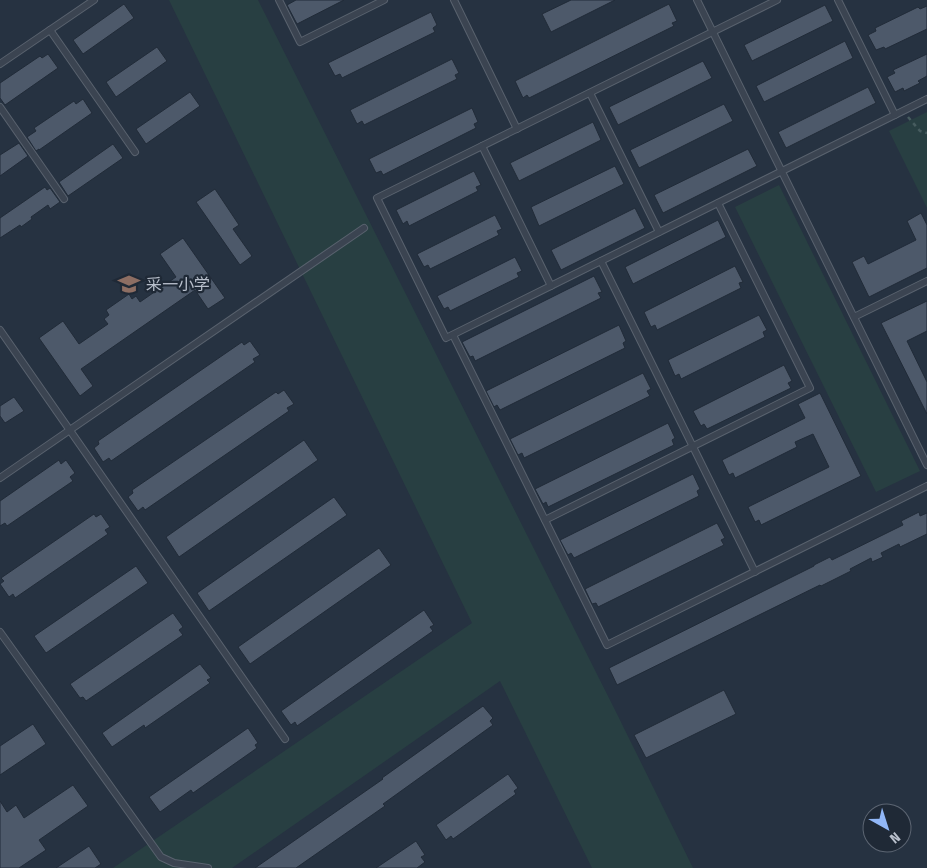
<svg xmlns="http://www.w3.org/2000/svg" width="927" height="868" viewBox="0 0 927 868" font-family="'Fira Sans Condensed','Noto Sans SC',sans-serif">
<style>
.green{fill:#283f42}
.building{fill:#4d596a;stroke:#212b38}
.lines{fill:none;stroke-linecap:round;stroke-linejoin:round}
.lane-casing{stroke:#59626e;stroke-width:8}
.path{stroke:#475c5f;stroke-width:2.5;stroke-dasharray:4 4;stroke-linecap:butt}
.lane{stroke:#3b4451;stroke-width:6}
.labels{text-anchor:middle;dominant-baseline:central;stroke-width:4.5;stroke-linejoin:round;paint-order:stroke}
.poi-label{font-size:16px;fill:#b8bfcb;stroke:#1f2936;text-anchor:start}
</style>
<rect width="100%" height="100%" fill="#263241"/>
<g class="green">
<path d="M169 0H258L617 714 693 868H592L500 681 232 868H113L472 623Z"/>
<path d="M927 112V208L889 131Z"/>
<path d="M779 185 920 471 876 492 735 207Z"/>
</g>
<g class="building">
<path d="M296 0H344L297 24 287 5Z"/>
<path d="M571 0H615L551 32 542 14Z"/>
<path d="M124 4 134 18 83 54 73 40Z"/>
<path d="M669 4 677 21 672 23 674 26 529 98 527 95 523 98 515 81Z"/>
<path d="M825 5 833 21 752 61 744 45Z"/>
<path d="M927 6V29L885 49 884 47 876 50 868 35 876 31 875 28 918 7 920 9Z"/>
<path d="M431 12 437 25 433 28 435 32 342 78 340 74 335 76 328 63Z"/>
<path d="M845 41 853 58 764 102 756 86Z"/>
<path d="M157 47 167 61 116 97 106 82Z"/>
<path d="M48 54 58 68 5 105 0 98V83L40 56 42 58Z"/>
<path d="M927 54V76L918 81 920 83 904 91 903 88 895 92 887 77 895 73 893 70Z"/>
<path d="M452 59 459 73 455 75 457 79 364 125 362 121 357 124 350 110Z"/>
<path d="M703 61 712 78 618 125 609 107Z"/>
<path d="M868 87 876 103 786 148 778 132Z"/>
<path d="M190 92 200 106 146 144 136 129Z"/>
<path d="M83 99 92 113 39 150V149L36 151 27 137 36 131 34 128 74 101 76 104Z"/>
<path d="M724 104 733 121 639 168 630 150Z"/>
<path d="M472 108 478 122 474 124 476 128 383 175 381 171 376 173 369 159Z"/>
<path d="M593 122 601 140 519 181 510 163Z"/>
<path d="M19 143 28 156 0 176V155Z"/>
<path d="M113 144 123 158 68 196 59 182Z"/>
<path d="M748 149 757 166 663 213 654 195Z"/>
<path d="M615 166 624 184 539 226 531 207Z"/>
<path d="M474 171 481 185 476 187 478 191 409 226 407 221 403 224 396 210Z"/>
<path d="M45 187 47 190 50 188 60 202 50 209 48 205 31 217 32 219 21 227 20 225 0 238V218Z"/>
<path d="M215 189 239 225 233 229 252 256 240 265 196 202Z"/>
<path d="M635 208 645 228 561 270 551 250Z"/>
<path d="M921 213 927 225V268L869 297 852 262 864 256 868 264 916 240 907 221Z"/>
<path d="M495 215 502 229 497 231 499 235 430 269 428 265 424 267 417 254Z"/>
<path d="M718 220 726 237 633 284 625 267Z"/>
<path d="M183 238 225 298 208 309 195 290 81 369 93 386 80 396 39 338 63 321 79 344 108 324 104 319 109 315 106 310 129 294 132 299 136 296 140 302 176 277 160 254Z"/>
<path d="M515 257 522 271 517 273 519 277 450 311 448 307 444 309 437 296Z"/>
<path d="M735 266 743 282 739 283 741 288 657 330 655 325 651 327 644 312Z"/>
<path d="M594 276 602 292 598 293 601 298 475 361 473 356 470 357 462 342Z"/>
<path d="M927 301V331L907 341 927 382V414L881 323Z"/>
<path d="M759 315 767 330 763 332 765 337 681 379 679 374 675 376 668 360Z"/>
<path d="M619 325 626 341 623 343 625 348 500 410 497 405 494 407 486 391Z"/>
<path d="M250 341 260 355 253 359 255 362 111 461 109 458 103 462 94 448 99 444 98 441 242 342 244 345Z"/>
<path d="M784 365 792 381 788 383 791 388 707 429 704 424 701 426 693 411Z"/>
<path d="M643 373 651 389 647 391 650 396 524 458 522 453 518 455 510 439Z"/>
<path d="M284 390 294 404 287 408 289 411 145 510 143 507 138 511 128 497 133 493 132 490 276 392 278 394Z"/>
<path d="M820 393 861 476 761 525 759 520 755 522 748 507 829 467 813 434 795 442 797 447 735 478 733 473 729 475 722 460 805 418 798 404Z"/>
<path d="M14 397 24 411 5 423 0 416V406Z"/>
<path d="M668 423 675 438 672 440 674 445 548 507 546 502 543 504 535 489Z"/>
<path d="M304 440 318 460 179 557 166 537Z"/>
<path d="M59 460 61 464 66 460 75 473 70 477 73 481 7 526 5 523 0 526V501Z"/>
<path d="M693 474 700 489 697 491 699 496 574 558 571 553 568 555 560 540Z"/>
<path d="M334 497 347 515 209 611 197 593Z"/>
<path d="M919 512 920 516 927 513V534L900 547 899 544 881 553 883 557 872 562 871 558 850 569 851 571 821 586 820 585 617 685 609 668 814 566V565L830 557 832 560 903 525 901 521Z"/>
<path d="M94 514 96 517 101 514 110 527 105 530 108 534 15 598 13 594 9 597 0 584 4 581 1 578Z"/>
<path d="M717 523 725 538 721 540 724 545 598 607 596 603 592 604 585 589Z"/>
<path d="M379 548 391 565 250 664 238 647Z"/>
<path d="M136 566 148 583 46 653 34 636Z"/>
<path d="M424 610 434 625 430 627 433 631 297 726 295 722 291 725 281 711Z"/>
<path d="M173 613 183 627 179 630 183 635 86 701 83 697 80 698 70 684Z"/>
<path d="M200 664 211 678 207 680 210 683 145 728 144 725 112 747 102 733Z"/>
<path d="M724 690 736 714 646 758 634 735Z"/>
<path d="M483 706 493 718 490 721 493 725 383 804 385 806 296 868H255L383 779 382 778Z"/>
<path d="M33 724 46 744 0 775V746Z"/>
<path d="M248 728 258 743 255 745 257 748 193 793 191 790 160 812 149 797Z"/>
<path d="M508 774 518 788 514 791 516 794 453 839 451 836 446 840 436 825Z"/>
<path d="M73 785 88 806 39 840 46 850 19 868H0V801L7 812 16 805 24 818Z"/>
<path d="M416 841 425 855 421 857 425 862 417 868H376Z"/>
<path d="M89 846 101 864 95 868H56Z"/>
</g>
<g class="lines">
<g class="lane-casing">
<g id="lane">
<path d="M279 0 300 42 384 0"/>
<path d="M454 0 517 129"/>
<path d="M697 0 927 465"/>
<path d="M777 0 377 198 446 338 927 99"/>
<path d="M838 0 895 115"/>
<path d="M50 30 135 152"/>
<path d="M0 64 94 0"/>
<path d="M590 93 659 232"/>
<path d="M0 107 64 199"/>
<path d="M482 146 551 286"/>
<path d="M601 261 755 572"/>
<path d="M854 317 927 281"/>
<path d="M0 330 285 739"/>
<path d="M453 335 607 645 927 486"/>
<path d="M0 478 364 228"/>
<path d="M545 520 810 388 718 203"/>
<path d="M0 632 161 857 174 863 208 868"/>
</g>
</g>
<path class="path" d="M908 117 920 131 927 133"/>
<use href="#lane" class="lane"/>
</g>
<defs>
<g id="school-bare" transform="scale(1.725)"><path d="M0-5L7-2L0 1L-7-2ZM-4 1L0 2.5L4 1V4Q0 6-4 4Z" fill="#8d6e63" stroke="#1f2936" stroke-width="2.5" paint-order="stroke"/></g>
</defs>
<g fill-rule="evenodd">
<use href="#school-bare" x="129" y="284"/>
</g>
<g class="labels">
<g class="poi-label">
<text x="146" y="284">采一小学</text>
</g>
</g>
<g transform="translate(887 828) rotate(141)"><circle r="24" fill="#1f2936" stroke="#5c6572"/>
<path d="M0-4L9 19L0 12L-9 19Z" fill="#91b7f7"/>
<text y="-8" font-size="14" font-weight="bold" text-anchor="middle" fill="#b8bfcb">N</text>
</g>
</svg>
